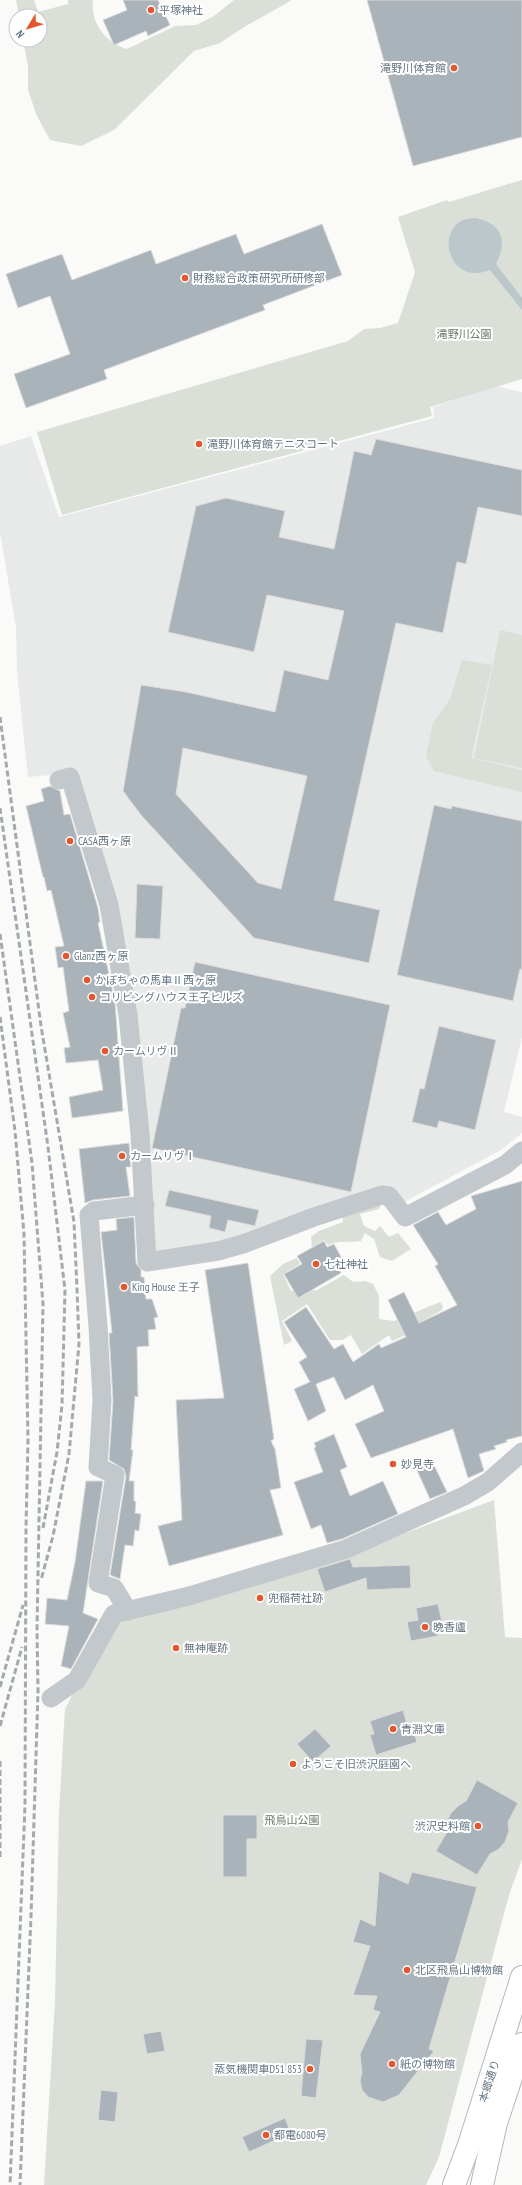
<svg xmlns="http://www.w3.org/2000/svg" width="522" height="2185" viewBox="0 0 522 2185" font-family="'PT Sans Narrow','Noto Sans JP',sans-serif">
<style>
.built{fill:#e8e9e9}
.green{fill:#dadfd7}
.water{fill:#bbc7cb}
.building{fill:#aab3b9;stroke:#dcdcda;fill-rule:evenodd}
.lines{fill:none;stroke-linecap:round;stroke-linejoin:round}
.secondary-casing{stroke:#b3babf;stroke-width:24}
.street{stroke:#c3c8cc;stroke-width:19}
.secondary{stroke:#fff;stroke-width:22}
.rail{stroke:#a2aab0;stroke-width:3;stroke-dasharray:6 3;stroke-linecap:butt}
.poi-dot{fill:#e4572e;stroke:#fff;stroke-width:1.5}
.labels{text-anchor:middle;dominant-baseline:central;stroke-width:4;stroke-linejoin:round;paint-order:stroke}
.poi-label{font-size:11px;fill:#657683;stroke:#fff;text-anchor:start}
.park-label{font-size:11px;fill:#687a64;stroke:#fff}
.street-label{font-size:11px;fill:#657683;stroke:#fff}
</style>
<rect width="100%" height="100%" fill="#fafaf8"/>
<path class="built" d="M496 386 522 392V1037L504 1112 522 1117V1133L501 1150 404 1202 395 1191 221 1246 155 1257 130 1002 62 774 28 777 17 672 16 628 0 532V446L31 436 59 517 434 418 433 407Z"/>
<g class="green">
<path d="M16 0H34L38 12 68 4V0H93C90 23 106 43 127 49L175 26 196 25 214 16 234 0H292L244 27 220 43 194 51 114 130 81 146 50 140 37 116 28 90V66L23 40H40V16H19Z"/>
<path d="M522 180V379L430 407 432 416 62 515 37 432 348 341 364 329 380 328 398 323 415 272 398 217 447 200 449 202Z"/>
<path d="M500 630 522 635V768L474 758Z"/>
<path d="M462 660 492 665 471 758 522 770V792L434 771 426 756 433 723 450 699Z"/>
<path d="M384 1199 379 1209 360 1214 364 1226 375 1231 380 1226 389 1237 398 1233 411 1249 392 1261 380 1257 374 1239 365 1233 361 1241C350 1243 337 1240 328 1245L324 1240 312 1247 311 1237 319 1231 343 1222 342 1213Z"/>
<path d="M297 1258 300 1264 283 1274 291 1291 309 1282 315 1291 344 1275 353 1282 365 1281 373 1284 379 1296V1319L394 1321 440 1302 443 1306 442 1310 405 1331 406 1335 392 1341 389 1335 362 1354 351 1335 342 1340H330L307 1304 282 1321 292 1341 284 1345 270 1276 283 1264Z"/>
<path d="M494 1500 505 1637 522 1638V1859L509 1895 439 2157 426 2185H44L55 2002 59 1812 65 1709 111 1617 298 1573Z"/>
</g>
<path class="water" d="M476 218C502 224 508 240 496 264L522 298V310L490 270C486 271 481 273 477 273 449 275 437 233 463 220 467 219 472 218 476 218Z"/>
<g class="building">
<path d="M123 0H158L170 25 148 36 146 31 114 45 103 20 127 10Z"/>
<path d="M367 0H522V137L413 166Z"/>
<path d="M322 224 342 275 263 305 265 310 104 370 107 379 26 408 14 374 70 354 50 296 18 308 6 274 62 254 72 280 151 250 156 264 236 234 244 254Z"/>
<path d="M376 439 522 470V516L478 507 466 564 457 562 443 633 396 623 334 900 380 910 369 963 254 938 141 815 123 791 141 685 186 692 275 712 284 670 328 680 344 611 267 595 254 652 168 632 196 506 226 498 285 511 279 537 334 549 354 451 371 455ZM183 748 307 776 281 889 258 883 176 794Z"/>
<path d="M50 786 60 791 64 815 70 814 98 908 100 922 98 923 115 1002 123 1111 72 1118 69 1097 103 1090 98 1060 66 1063 64 1048 70 1047 63 1013 69 1011 63 967 58 968 55 947 64 946 51 890 47 891 44 877H43L26 806 44 801 41 789Z"/>
<path d="M434 805 451 809 452 806 522 821V970L520 969 513 1001 397 975Z"/>
<path d="M137 884 163 886 160 939 135 938Z"/>
<path d="M195 962 390 1005 351 1192 152 1148 181 1008H185Z"/>
<path d="M439 1026 496 1040 475 1130 439 1121 437 1128 412 1122 420 1088 424 1089Z"/>
<path d="M129 1143 131 1167H126L130 1196 93 1200 85 1203 79 1149Z"/>
<path d="M522 1181V1436L506 1440 507 1442 494 1446 496 1449 479 1454 484 1471 468 1478 453 1429 371 1458 355 1424 384 1411 373 1385 345 1400 334 1377 316 1384 326 1411 308 1421 294 1389 310 1382 299 1362 307 1357 284 1322 306 1307 334 1349 343 1344 353 1362 379 1344 381 1348 406 1337 388 1300 404 1292 419 1323 457 1305 435 1266 438 1264 413 1225 438 1212 446 1225 476 1209 471 1196Z"/>
<path d="M169 1190 259 1210 255 1226 228 1220 225 1232 209 1228 211 1216 165 1206Z"/>
<path d="M134 1217 136 1263 141 1270V1277H144L146 1299H152L158 1317 154 1318 156 1329 148 1330 149 1346 137 1347 138 1397 135 1396 131 1450H133L129 1481H134V1501L136 1502 135 1513 141 1514 139 1531 135 1530 133 1546 125 1545 120 1579 110 1575 126 1476 124 1469 109 1460 113 1401 109 1333H112L101 1232 117 1230 116 1219Z"/>
<path d="M324 1241 327 1247 334 1244 345 1264 338 1268 341 1273 298 1298 284 1274 302 1264 297 1256Z"/>
<path d="M248 1263 274 1439 271 1441 275 1449 281 1488 270 1490 283 1535 169 1566 158 1526 182 1520 176 1400 224 1398 205 1270Z"/>
<path d="M334 1434 347 1467 340 1470 350 1496 383 1481 398 1514 342 1539 327 1543 321 1525 311 1529 294 1482 323 1472 314 1448 316 1447 314 1443Z"/>
<path d="M431 1459 447 1492 430 1499 415 1466Z"/>
<path d="M86 1481H103L83 1613 98 1619 71 1669 61 1666 69 1626 45 1624 47 1598 67 1600 75 1562Z"/>
<path d="M350 1559 353 1567 410 1565 411 1588 367 1590 366 1578 325 1592 317 1569Z"/>
<path d="M438 1604 444 1631 438 1633V1636L411 1641 407 1622 418 1620 416 1608Z"/>
<path d="M403 1710 407 1724 411 1722 417 1742 376 1755 370 1735 374 1734 370 1721Z"/>
<path d="M315 1729 331 1746 313 1762 297 1744Z"/>
<path d="M477 1780 518 1803 508 1822 509 1831 505 1842 499 1849 490 1854 477 1875 436 1851 448 1830 447 1821 451 1813 458 1806 466 1801Z"/>
<path d="M223 1815H257V1839H247V1877H223Z"/>
<path d="M379 1871 408 1884 412 1872 477 1887 429 2049 434 2051 399 2095 383 2102 368 2097 362 2090 360 2081 362 2073 360 2054 380 2012 373 2010 377 1996 353 1995 370 1946 353 1942 360 1919 375 1926Z"/>
<path d="M161 2031 165 2051 147 2054 143 2034Z"/>
<path d="M306 2039 323 2040 316 2098 301 2096Z"/>
<path d="M101 2090 118 2092 115 2122 98 2120Z"/>
<path d="M285 2118 291 2133 249 2152 242 2137Z"/>
</g>
<g class="lines">
<g class="secondary-casing">
<g id="secondary">
<path d="M454 2185 469 2145 522 1977"/>
<path d="M482 2185 496 2123 522 2044"/>
</g>
</g>
<g class="street">
<path d="M59 780 70 777 109 905 128 1015 140 1134 147 1262 218 1251 243 1244 314 1217 382 1195 389 1196 405 1217 505 1165 522 1151"/>
<path d="M128 1611 114 1588 98 1583 115 1475 98 1467 102 1400 98 1326 89 1215 94 1211 145 1205"/>
<path d="M51 1698 77 1680 114 1614 189 1596 346 1549 464 1496 488 1482 522 1452"/>
</g>
<use href="#secondary" class="secondary"/>
<g class="rail">
<path d="M0 717 41 1026 74 1222 77 1289 79 1344 69 1454 53 1536 41 1580"/>
<path d="M0 808 48 1147 65 1290 62 1405 57 1452 43 1528"/>
<path d="M0 934 32 1163 43 1304 37 1629 38 1691 31 1916 20 2185"/>
<path d="M0 1017 15 1131 24 1234 28 1440 26 1528 25 1805 10 2185"/>
<path d="M0 1687 23 1605"/>
<path d="M0 1726 22 1647"/>
<path d="M0 1761V1857"/>
</g>
</g>
<g class="poi-dot">
<circle cx="151" cy="10" r="4"/>
<circle cx="454" cy="68" r="4"/>
<circle cx="185" cy="278" r="4"/>
<circle cx="199" cy="444" r="4"/>
<circle cx="70" cy="841" r="4"/>
<circle cx="66" cy="956" r="4"/>
<circle cx="87" cy="980" r="4"/>
<circle cx="92" cy="997" r="4"/>
<circle cx="105" cy="1051" r="4"/>
<circle cx="122" cy="1156" r="4"/>
<circle cx="316" cy="1264" r="4"/>
<circle cx="124" cy="1287" r="4"/>
<circle cx="393" cy="1464" r="4"/>
<circle cx="260" cy="1598" r="4"/>
<circle cx="425" cy="1627" r="4"/>
<circle cx="176" cy="1648" r="4"/>
<circle cx="393" cy="1729" r="4"/>
<circle cx="293" cy="1764" r="4"/>
<circle cx="478" cy="1826" r="4"/>
<circle cx="407" cy="1970" r="4"/>
<circle cx="392" cy="2064" r="4"/>
<circle cx="310" cy="2069" r="4"/>
<circle cx="266" cy="2135" r="4"/>
</g>
<g class="labels">
<g class="poi-label">
<text x="159" y="10">平塚神社</text>
<text x="446" y="68" text-anchor="end">滝野川体育館</text>
<text x="193" y="278">財務総合政策研究所研修部</text>
<text x="207" y="444">滝野川体育館テニスコート</text>
<text x="78" y="841">CASA西ヶ原</text>
<text x="74" y="956">Glanz西ヶ原</text>
<text x="95" y="980">かぼちゃの馬車Ⅱ西ヶ原</text>
<text x="100" y="997">コリビングハウス王子ヒルズ</text>
<text x="113" y="1051">カームリヴⅡ</text>
<text x="130" y="1156">カームリヴⅠ</text>
<text x="324" y="1264">七社神社</text>
<text x="132" y="1287">King House 王子</text>
<text x="401" y="1464">妙見寺</text>
<text x="268" y="1598">兜稲荷社跡</text>
<text x="433" y="1627">晩香廬</text>
<text x="184" y="1648">無神庵跡</text>
<text x="401" y="1729">青淵文庫</text>
<text x="301" y="1764">ようこそ旧渋沢庭園へ</text>
<text x="470" y="1826" text-anchor="end">渋沢史料館</text>
<text x="415" y="1970">北区飛鳥山博物館</text>
<text x="400" y="2064">紙の博物館</text>
<text x="302" y="2069" text-anchor="end">蒸気機関車D51 853</text>
<text x="274" y="2135">都電6080号</text>
</g>
<g class="park-label">
<text x="464" y="334">滝野川公園</text>
<text x="292" y="1820">飛鳥山公園</text>
</g>
<g class="street-label">
<text transform="translate(489 2081) rotate(-72)">本郷通り</text>
</g>
</g>
<g transform="translate(28 28) rotate(232)"><circle r="19" fill="#ffffff" stroke="#c1c8cd"/>
<path d="M0-3L7 15L0 10L-7 15Z" fill="#e4572e"/>
<text y="-6" font-size="11" font-weight="bold" text-anchor="middle" fill="#657683">N</text>
</g>
</svg>
